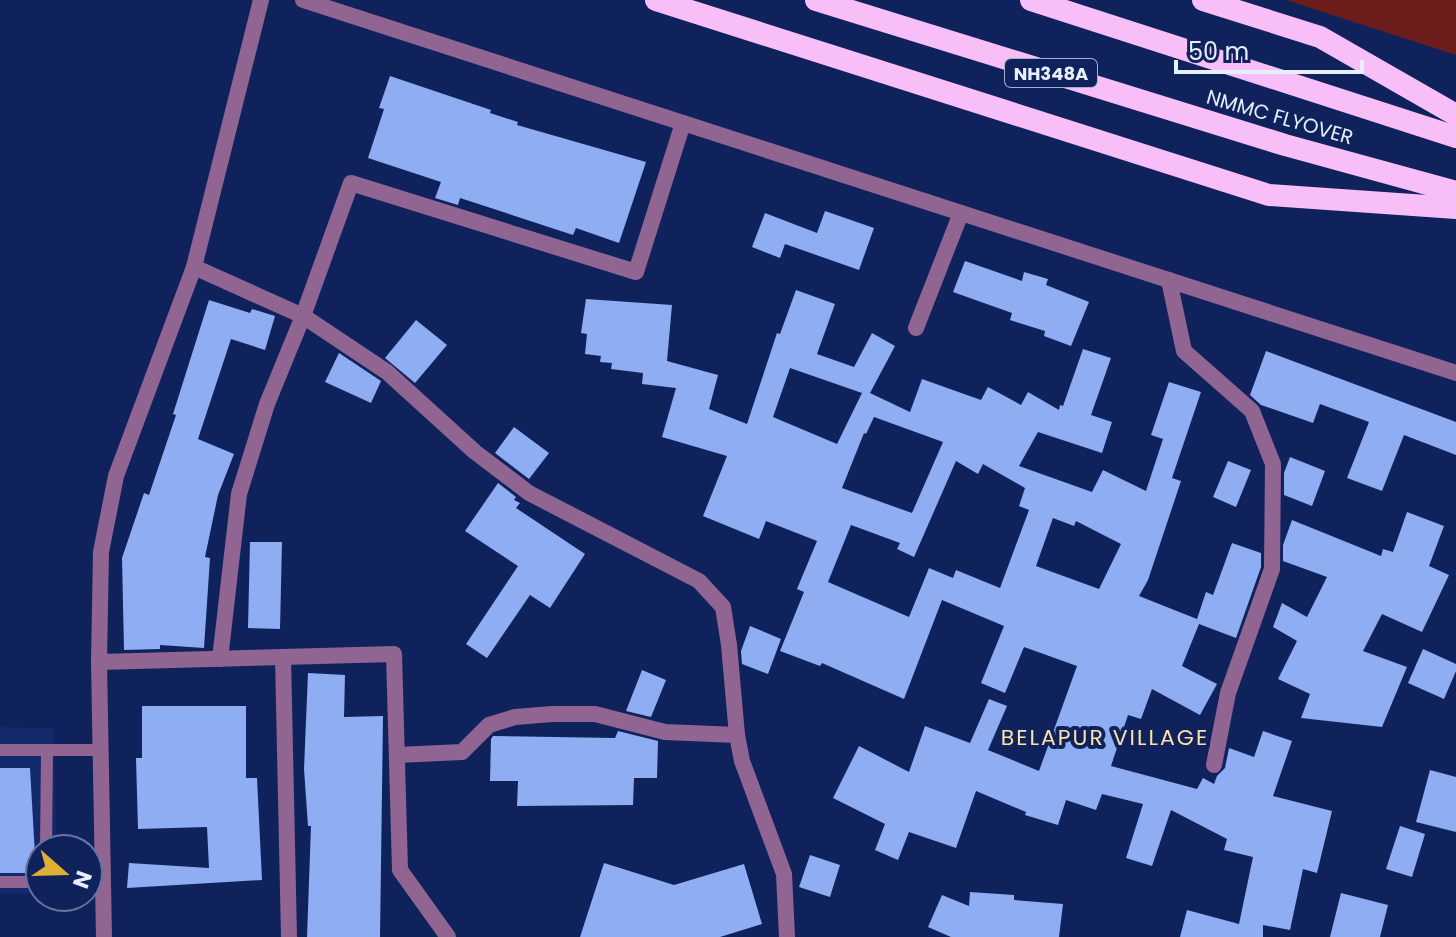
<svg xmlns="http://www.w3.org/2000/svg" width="1456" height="937" viewBox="0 0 1456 937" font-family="Poppins,sans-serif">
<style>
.built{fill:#14296b}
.green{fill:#6c1c1a}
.building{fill:#8fadf2;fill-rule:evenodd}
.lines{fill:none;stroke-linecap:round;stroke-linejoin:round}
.service{stroke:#916592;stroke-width:12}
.minor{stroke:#916592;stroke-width:16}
.trunk{stroke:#f8bef8;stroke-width:22}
.labels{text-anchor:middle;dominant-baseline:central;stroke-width:8;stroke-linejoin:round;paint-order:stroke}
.shield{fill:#0f225c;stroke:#a6b1cd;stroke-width:2}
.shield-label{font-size:18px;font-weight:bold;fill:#e7eefd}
.street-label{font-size:20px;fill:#e7eefd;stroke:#0f225c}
.neighbourhood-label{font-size:22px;letter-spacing:2px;fill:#fce1a7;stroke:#0f225c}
</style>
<rect width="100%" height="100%" fill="#0f225c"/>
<path class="built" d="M0 727 53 728 57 849H40V894H0Z"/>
<path class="green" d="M1286 0H1456V55Z"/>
<g class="building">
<path d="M390 76 491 110 490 113 518 122 517 125 646 162 619 243 576 228 573 235 460 198 458 205 435 198 441 182 368 158 384 109 379 108Z"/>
<path d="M825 211 874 228 859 270 785 244 780 258 752 247 765 213 817 233Z"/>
<path d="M965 261 1022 281 1024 272 1048 279 1046 285 1089 302 1071 346 1044 336 1045 331 1010 320 1012 313 953 292Z"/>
<path d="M796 290 835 304 817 354 854 367 872 333 895 346 870 393 910 412 922 379 981 400 988 387 1021 405 1028 392 1059 410 1060 405 1063 406 1083 349 1111 358 1091 415 1112 422 1102 453 1038 432 1019 466 1092 492 1103 470 1146 491 1163 439 1151 435 1169 382 1201 392 1172 478 1181 481 1148 580 1139 596 1197 619 1206 592 1213 595 1232 543 1261 553V567L1236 638 1199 624 1182 666 1217 684 1200 715 1152 689 1141 719 1128 715 1111 766 1197 789 1203 778 1214 784 1217 776 1225 768 1229 748 1254 757 1263 731 1292 741 1273 796 1332 811 1317 873 1303 869 1290 930 1263 925V937H1180L1187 910 1239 924 1253 857 1224 850 1227 839 1171 810 1152 866 1126 858 1143 804 1102 794 1096 810 1066 800 1058 825 1025 815 1026 812 976 791 956 848 909 832 898 860 875 850 885 824 833 798 859 746 909 772 925 726 970 743 989 699 1007 706 988 750 1039 771 1077 666 1024 647 1005 693 981 683 1004 626 942 600 904 699 822 663 820 666 780 651 804 592 797 589 817 541 766 521 759 539 703 516 727 456 662 437 676 388 642 384 643 373 611 369 612 363 600 362 601 356 585 354 587 334 581 333 586 299 672 305 667 361 718 375 709 409 747 424 777 333 780 334ZM790 368 862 393 837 444 773 417ZM874 417 943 442 912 513 842 488 864 433 866 434ZM956 461 978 474 983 464 1025 488 1019 506 1029 510 1000 588 956 570 953 578 929 568 909 617 828 582 851 525 900 543 897 549 914 557ZM1053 518 1074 526 1076 521 1121 544 1099 589 1036 566Z"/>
<path d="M209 300 250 313 252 309 275 316 265 350 231 339 198 439 234 454 218 495 205 557 210 558 204 648 160 645V649L124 650 122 558 144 493 149 495 176 415 173 414Z"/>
<path d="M416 320 447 345 415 383 385 358Z"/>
<path d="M1266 351 1456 422V455L1404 435 1382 491 1347 478 1369 422 1320 404 1313 423 1261 405 1250 395Z"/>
<path d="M339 353 381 381 371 403 325 382Z"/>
<path d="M514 427 549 453 529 479 495 453Z"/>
<path d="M1290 457 1325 471 1312 506 1284 495V473Z"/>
<path d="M1228 461 1251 470 1236 507 1213 497Z"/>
<path d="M498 483 516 497 514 500 520 503 516 508 585 554 550 608 530 595 487 658 466 644 518 566 465 531Z"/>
<path d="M1407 512 1444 526 1429 566 1449 575 1422 632 1382 614 1363 651 1407 667 1382 727 1301 718 1310 694 1278 679 1297 641 1273 627 1282 603 1307 617 1327 577 1283 561V545L1292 520 1381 556 1383 549 1393 552Z"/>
<path d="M250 542H282L280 629 248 628Z"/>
<path d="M750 626 781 639 768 674 742 664 741 651Z"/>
<path d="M1423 649 1456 664V671L1444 699 1408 683Z"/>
<path d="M642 670 666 680 651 717 626 711Z"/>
<path d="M308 673 345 675 344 717 383 716 380 937H307L311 826H308L304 769Z"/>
<path d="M142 706H246V778H257L262 880 127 888 129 863 209 868 207 827 138 829 136 758H142Z"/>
<path d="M618 731 658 741 657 778H634L633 805 517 806 518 781H490L491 739 493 736 615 738Z"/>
<path d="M0 768H30L36 873H0Z"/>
<path d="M1430 770 1456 777V832L1416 822Z"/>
<path d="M1400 826 1425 834 1412 877 1386 869Z"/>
<path d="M810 855 840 865 830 897 799 887Z"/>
<path d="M604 863 674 885 744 864 762 924 720 937H580Z"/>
<path d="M970 892 1014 895V900L1063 904 1059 937H951L928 927 942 895 969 906Z"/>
<path d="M1341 893 1388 905 1380 937H1330Z"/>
</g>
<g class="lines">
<g class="service">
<path d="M0 750H101"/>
<path d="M46 849 47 750"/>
<path d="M0 882H40"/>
</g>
<g class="minor">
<path d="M303 0 1456 373"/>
<path d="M194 267 303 316 387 372 475 452 529 493 699 581 723 607 729 645 737 735 742 761 784 874 787 937"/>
<path d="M1169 280 1184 351 1252 411 1273 464 1272 569 1228 693 1214 765"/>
<path d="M916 328 961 213"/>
<path d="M283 657 289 937"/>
<path d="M220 659 239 494 267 404 303 316 351 183 636 272 683 123"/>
<path d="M99 662 394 654 400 870 448 937"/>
<path d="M397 755 462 752 489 725 515 717 552 714H595L665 732 737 735"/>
<path d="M104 937 99 662 101 552 116 476 194 267 261 0"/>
</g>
<g class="trunk">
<path d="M656 0 1269 195 1456 208"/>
<path d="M816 0 1285 145 1456 192"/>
<path d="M1031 0 1456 137"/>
<path d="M1203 0 1320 37 1456 115"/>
</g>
</g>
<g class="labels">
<rect class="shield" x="1005" y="59" width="92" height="28" rx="6"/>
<g class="shield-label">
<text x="1051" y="73">NH348A</text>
</g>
<g class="street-label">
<text transform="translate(1280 117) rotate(16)">NMMC FLYOVER</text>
</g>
<g class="neighbourhood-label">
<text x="1105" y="737">BELAPUR VILLAGE</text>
</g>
</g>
<g transform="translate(64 873) rotate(110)"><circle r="38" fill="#0f225c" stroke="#65749c" stroke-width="2"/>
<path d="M0-6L14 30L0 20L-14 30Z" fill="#e0b034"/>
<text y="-12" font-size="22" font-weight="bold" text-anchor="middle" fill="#e7eefd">N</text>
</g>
<path d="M1176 60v12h186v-12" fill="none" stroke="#e7eefd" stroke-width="4"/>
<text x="1188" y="60" font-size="24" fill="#e7eefd" stroke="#0f225c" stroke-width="6" paint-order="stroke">50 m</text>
</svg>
